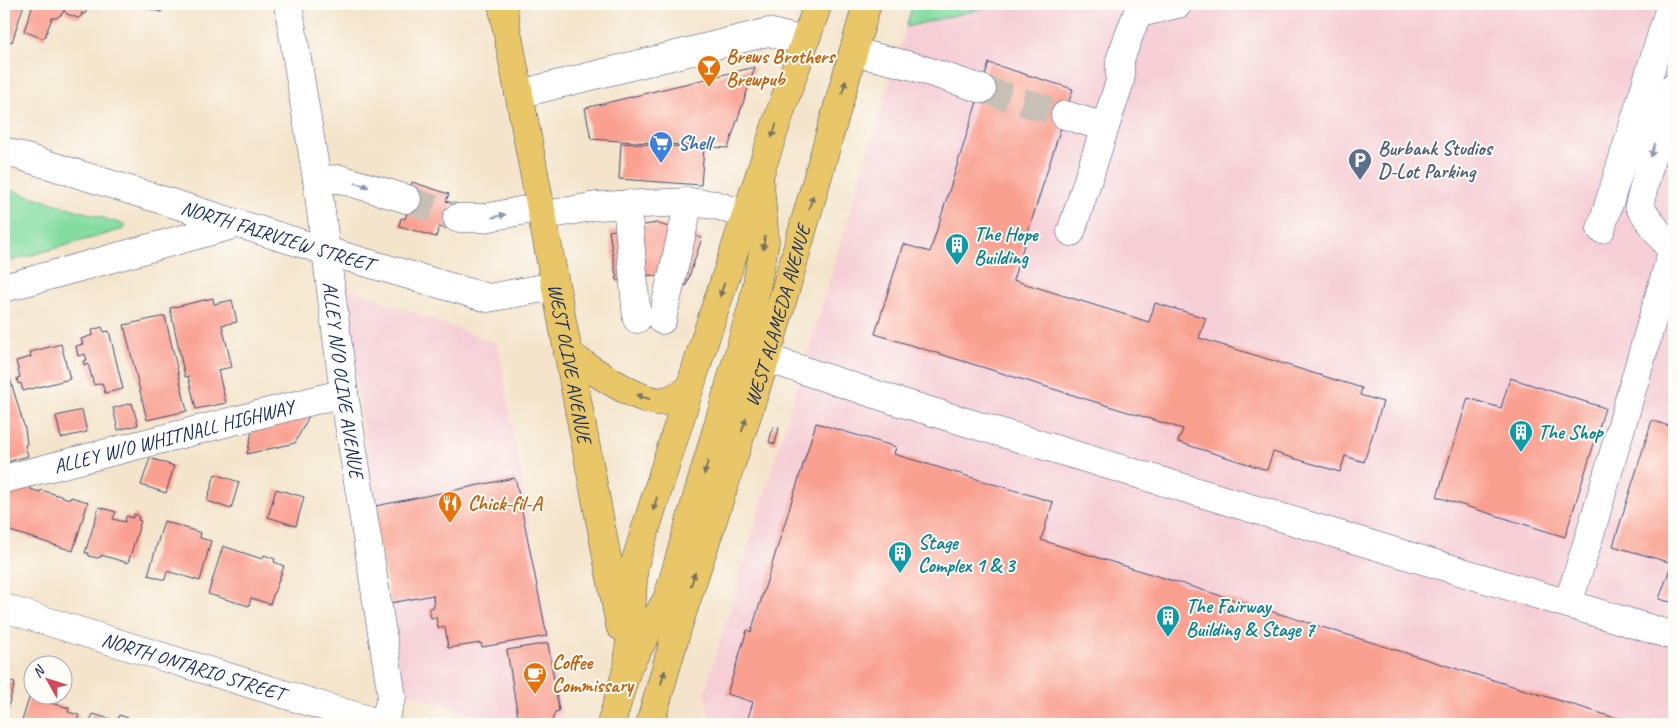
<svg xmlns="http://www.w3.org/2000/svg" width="1678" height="728" viewBox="0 0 1678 728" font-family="Caveat,sans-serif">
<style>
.built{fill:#f6cfd6}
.green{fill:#84dca0;stroke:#50867f}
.building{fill:#f9a091}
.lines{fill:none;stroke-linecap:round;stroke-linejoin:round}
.minor-tunnel{stroke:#c9c0b5;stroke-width:28;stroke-dasharray:28 14;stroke-linecap:butt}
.minor-casing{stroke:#3c4a6e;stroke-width:29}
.major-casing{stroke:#3c4a6e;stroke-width:29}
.minor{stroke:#fff;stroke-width:28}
.major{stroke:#e9c769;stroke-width:28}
.oneway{fill:#787363}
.oneway2{fill:#8d97ae}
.labels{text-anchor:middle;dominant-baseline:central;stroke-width:4;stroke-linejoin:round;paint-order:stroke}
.food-label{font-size:20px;font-weight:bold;fill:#c56008;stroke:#fdfcf7;text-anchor:start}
.shop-label{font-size:20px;font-weight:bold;fill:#366cbe;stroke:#fdfcf7;text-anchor:start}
.service-label{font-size:20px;font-weight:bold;fill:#4e5e75;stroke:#fdfcf7;text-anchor:start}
.culture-label{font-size:20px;font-weight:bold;fill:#0d838f;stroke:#fdfcf7;text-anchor:start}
.street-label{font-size:20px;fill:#1b2f5e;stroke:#fdfcf7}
</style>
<rect width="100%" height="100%" fill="#fdfcf7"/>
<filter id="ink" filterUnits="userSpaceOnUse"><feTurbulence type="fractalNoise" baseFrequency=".02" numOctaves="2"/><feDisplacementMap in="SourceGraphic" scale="10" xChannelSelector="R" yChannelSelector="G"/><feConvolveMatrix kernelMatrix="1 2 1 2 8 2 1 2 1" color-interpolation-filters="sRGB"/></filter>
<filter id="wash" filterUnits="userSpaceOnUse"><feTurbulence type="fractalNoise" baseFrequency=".0096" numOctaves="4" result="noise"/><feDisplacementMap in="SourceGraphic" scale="20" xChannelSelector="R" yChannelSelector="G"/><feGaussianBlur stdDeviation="1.12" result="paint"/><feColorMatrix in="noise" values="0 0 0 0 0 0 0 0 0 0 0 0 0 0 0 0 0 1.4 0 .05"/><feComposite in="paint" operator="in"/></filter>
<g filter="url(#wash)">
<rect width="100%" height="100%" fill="#f4e4cb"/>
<g class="built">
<path d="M913 4H1674V724H710L705 691Z"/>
<path d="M343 286 498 344 562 713 555 724H508L403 693Z"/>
</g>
<g class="green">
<path d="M913 4H1002L906 27Z"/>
<path d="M4 188 126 225 124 229 4 263Z"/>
</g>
<g id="blocks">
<g class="building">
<path d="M4 4H24L12 42 4 39Z"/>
<path d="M33 4H89L85 14 81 13 82 16 78 18 67 14 64 10 62 14 56 18H52L44 39 24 31Z"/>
<path d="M134 4H163L161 12Z"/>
<path d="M989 63 1073 89 1013 280 1149 322 1155 303 1206 318 1199 338 1362 388 1360 395 1383 402 1364 462 1345 456 1340 472 1273 452 1267 470 1178 442 1183 429 875 334 903 244 930 252Z"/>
<path d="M755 67 728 148 591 139 585 108Z"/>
<path d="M621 143 704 148 701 185 619 179Z"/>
<path d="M412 182 449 194 446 201 452 203 445 229 439 227 436 237 399 226 401 218 405 219 414 192 409 191Z"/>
<path d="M656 223 702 238 686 286 652 275 617 281 609 231Z"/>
<path d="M213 298 214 304 232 300 237 322 222 325 232 367 218 370 226 403 196 409 188 376 185 377 170 308Z"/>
<path d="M165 316 187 411 147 420 124 325Z"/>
<path d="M102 327 104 332 109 331 123 389 105 393 102 383 94 385 88 364 84 365 83 361 87 360 85 354 78 356 76 346 83 344 81 339 93 335 92 330Z"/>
<path d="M61 344 70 379 23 391 21 383 18 384 17 378 20 377 16 361 31 357 30 352Z"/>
<path d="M8 372 25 429 27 444 25 445 28 456 4 463V373Z"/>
<path d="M1510 378 1605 408 1565 537 1437 497 1468 398 1501 408Z"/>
<path d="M132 403 138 425 118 430 113 408Z"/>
<path d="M1674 408V603L1659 599 1672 563 1613 546 1652 420 1668 426Z"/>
<path d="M82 410 87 432 61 438 56 416Z"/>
<path d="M310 414 295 443 247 454 253 427Z"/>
<path d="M816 423 896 447 894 454 1053 502 1041 540 1635 724H746L753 702 727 694 747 630 751 632Z"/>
<path d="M773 427 779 428 775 444 769 442Z"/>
<path d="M150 458 174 466 166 493 141 485Z"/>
<path d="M215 474 239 482 231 509 207 501Z"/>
<path d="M514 478 516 481 547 636 482 647 481 643 448 648 445 627 438 628 436 617 431 618 429 608 434 607 433 595 391 603 371 507Z"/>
<path d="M32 484 30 489 40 492 41 490 70 499 71 497 88 502 73 551 4 529V492Z"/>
<path d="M276 489 304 497 296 526 268 517Z"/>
<path d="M99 507 116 512 113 519 125 522 126 516 133 518 134 514 139 516 138 520 141 521 128 563 101 555V557L97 558 89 556 88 553H85Z"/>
<path d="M164 521 201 533 200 538 211 541 200 581 167 571 165 580 148 575Z"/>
<path d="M223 546 262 559 264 555 275 559 274 562 284 566 270 604 251 598 249 606 208 594Z"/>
<path d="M548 643 559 711 555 712 551 724H519L507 650Z"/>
<path d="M4 680 15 683 4 721Z"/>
<path d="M32 689V696H49L47 702 69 708 68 712 79 715 76 724H21Z"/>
<path d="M93 714 117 721 119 715 146 724H89Z"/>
</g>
</g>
</g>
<g filter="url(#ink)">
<use href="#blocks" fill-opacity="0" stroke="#3c4a6e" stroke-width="1"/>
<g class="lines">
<g class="minor-tunnel">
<path d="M982 89 1065 115"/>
<path d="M407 199 457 218"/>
</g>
<g class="minor-casing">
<g id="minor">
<path id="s1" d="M288 4 317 180 344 393 392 696 383 724"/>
<path d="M854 52 912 66 982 89"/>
<path d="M519 94 768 32 805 41"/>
<path d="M1065 115 1105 127"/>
<path id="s2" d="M4 151 326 251 488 298 555 286"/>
<path d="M317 180 340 179 407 199"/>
<path d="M627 204 637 319"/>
<path d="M542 216 596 206 689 202 716 205 746 215"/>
<path d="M457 218H485L540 207"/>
<path d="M1601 229 1671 4"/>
<path d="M1071 232 1120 81V60L1137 14 1178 4"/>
<path d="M1673 253 1639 206 1652 155 1674 87"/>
<path d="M4 288 237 224"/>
<path d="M662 320 689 202"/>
<path d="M766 358 893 400 1674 636"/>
<path id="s3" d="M4 479 344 393"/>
<path d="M1568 604 1591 531 1674 245"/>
<path id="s4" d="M4 608 381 724"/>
</g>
</g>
<g class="major-casing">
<g id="major">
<path id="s5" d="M502 4 620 626"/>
<path d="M568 354C589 367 640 405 664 401 673 399 681 394 689 390"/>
<path d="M631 661 667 599 671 587 753 304 765 242 760 184"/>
<path d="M611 724 628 666 634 566 707 333 780 113 818 4"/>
<path id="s6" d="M650 724 678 626 766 358 867 4"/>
</g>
</g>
<use href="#minor" class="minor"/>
<use href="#major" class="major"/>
</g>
<defs><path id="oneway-solid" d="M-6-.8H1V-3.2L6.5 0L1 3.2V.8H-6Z" transform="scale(1.25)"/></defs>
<g class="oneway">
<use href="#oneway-solid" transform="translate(844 87) rotate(-74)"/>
<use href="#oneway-solid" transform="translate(774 131) rotate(108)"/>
<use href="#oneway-solid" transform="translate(811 202) rotate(-74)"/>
<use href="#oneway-solid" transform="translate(764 243) rotate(95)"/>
<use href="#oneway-solid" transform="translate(722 290) rotate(109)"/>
<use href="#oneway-solid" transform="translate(643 397) rotate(-163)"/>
<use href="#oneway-solid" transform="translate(744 425) rotate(-72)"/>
<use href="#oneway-solid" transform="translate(706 468) rotate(106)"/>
<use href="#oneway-solid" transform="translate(655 504) rotate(106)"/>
<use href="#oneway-solid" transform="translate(693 579) rotate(-72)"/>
<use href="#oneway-solid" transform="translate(663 677) rotate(-74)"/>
</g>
<g class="oneway2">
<use href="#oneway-solid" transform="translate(1653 150) rotate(108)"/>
<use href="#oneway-solid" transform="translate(362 185) rotate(17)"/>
<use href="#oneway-solid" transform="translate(499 216) rotate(-12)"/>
</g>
</g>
<defs>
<g id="bar-pin" transform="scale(1.25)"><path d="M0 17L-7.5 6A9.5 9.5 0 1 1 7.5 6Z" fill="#e8710a" stroke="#fdfcf7"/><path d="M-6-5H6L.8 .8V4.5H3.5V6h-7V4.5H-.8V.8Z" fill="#fff"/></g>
<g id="supermarket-pin" transform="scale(1.25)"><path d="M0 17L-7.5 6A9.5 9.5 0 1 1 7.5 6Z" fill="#3f7fe0" stroke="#fdfcf7"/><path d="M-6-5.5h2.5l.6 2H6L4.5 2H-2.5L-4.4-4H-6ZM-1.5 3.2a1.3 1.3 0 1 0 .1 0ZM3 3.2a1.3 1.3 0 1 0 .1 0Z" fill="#fff"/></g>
<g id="parking-pin" transform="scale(1.25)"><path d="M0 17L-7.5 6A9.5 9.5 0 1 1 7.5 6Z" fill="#5c6f8a" stroke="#fdfcf7"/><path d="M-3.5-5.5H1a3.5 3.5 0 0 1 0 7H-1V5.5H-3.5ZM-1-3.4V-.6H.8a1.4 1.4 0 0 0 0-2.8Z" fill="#fff"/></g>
<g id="building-pin" transform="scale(1.25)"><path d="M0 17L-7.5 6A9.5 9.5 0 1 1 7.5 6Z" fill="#0f9aa8" stroke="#fdfcf7"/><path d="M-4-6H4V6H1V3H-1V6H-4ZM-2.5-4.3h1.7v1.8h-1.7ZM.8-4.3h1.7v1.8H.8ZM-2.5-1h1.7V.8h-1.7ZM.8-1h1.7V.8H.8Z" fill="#fff"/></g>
<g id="restaurant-pin" transform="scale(1.25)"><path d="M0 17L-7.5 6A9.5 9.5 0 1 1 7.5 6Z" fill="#e8710a" stroke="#fdfcf7"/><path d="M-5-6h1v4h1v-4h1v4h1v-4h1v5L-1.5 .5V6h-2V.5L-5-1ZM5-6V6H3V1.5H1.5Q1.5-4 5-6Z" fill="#fff"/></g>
<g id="cafe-pin" transform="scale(1.25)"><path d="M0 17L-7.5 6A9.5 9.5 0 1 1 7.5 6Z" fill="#e8710a" stroke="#fdfcf7"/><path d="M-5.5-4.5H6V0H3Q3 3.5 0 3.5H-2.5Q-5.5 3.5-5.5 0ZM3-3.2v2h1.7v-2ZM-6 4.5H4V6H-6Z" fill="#fff"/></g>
</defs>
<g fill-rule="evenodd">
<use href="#bar-pin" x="709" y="67"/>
<use href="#supermarket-pin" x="661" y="143"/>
<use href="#parking-pin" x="1360" y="160"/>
<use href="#building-pin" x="957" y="245"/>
<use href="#building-pin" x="1521" y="432"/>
<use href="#restaurant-pin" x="450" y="503"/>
<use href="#building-pin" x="900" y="553"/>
<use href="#building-pin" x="1168" y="617"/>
<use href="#cafe-pin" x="535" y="674"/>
</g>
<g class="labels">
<g class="food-label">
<text x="726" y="56">Brews Brothers<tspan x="726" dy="23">Brewpub</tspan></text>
<text x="468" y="503">Chick-fil-A</text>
<text x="552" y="662">Coffee<tspan x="552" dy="23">Commissary</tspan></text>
</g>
<g class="shop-label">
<text x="678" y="143">Shell</text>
</g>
<g class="service-label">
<text x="1378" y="148">Burbank Studios<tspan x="1378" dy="23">D-Lot Parking</tspan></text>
</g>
<g class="culture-label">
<text x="974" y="234">The Hope<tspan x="974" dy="23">Building</tspan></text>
<text x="1538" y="432">The Shop</text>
<text x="918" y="542">Stage<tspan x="918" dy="23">Complex 1 &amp; 3</tspan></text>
<text x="1186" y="606">The Fairway<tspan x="1186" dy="23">Building &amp; Stage 7</tspan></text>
</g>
<g class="street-label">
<text stroke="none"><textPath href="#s2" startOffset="286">NORTH FAIRVIEW STREET</textPath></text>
<text stroke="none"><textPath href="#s6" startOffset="428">WEST ALAMEDA AVENUE</textPath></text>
<text stroke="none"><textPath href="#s5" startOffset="366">WEST OLIVE AVENUE</textPath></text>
<text stroke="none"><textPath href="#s1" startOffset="380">ALLEY N/O OLIVE AVENUE</textPath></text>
<text stroke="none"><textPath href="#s3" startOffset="175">ALLEY W/O WHITNALL HIGHWAY</textPath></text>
<text stroke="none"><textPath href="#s4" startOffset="198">NORTH ONTARIO STREET</textPath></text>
</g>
</g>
<rect width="1678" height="728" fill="none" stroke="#fdfcf7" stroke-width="20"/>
<g transform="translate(48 680) rotate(309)"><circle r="24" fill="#fdfcf7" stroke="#a3aaba"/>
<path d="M0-4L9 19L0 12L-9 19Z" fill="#d1495b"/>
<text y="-8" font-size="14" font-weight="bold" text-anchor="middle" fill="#1b2f5e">N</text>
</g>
</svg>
